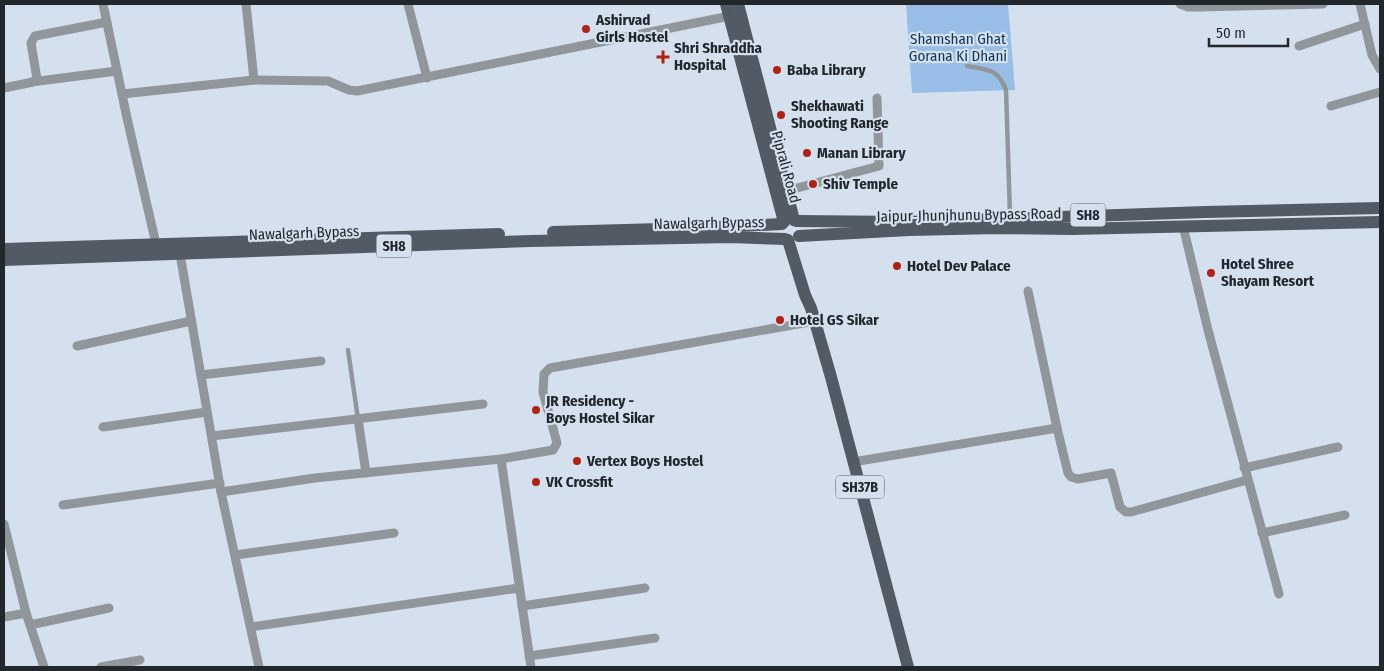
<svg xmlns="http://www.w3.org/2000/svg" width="1384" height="671" viewBox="0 0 1384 671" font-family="'Fira Sans Condensed',sans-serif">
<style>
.green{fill:#98bde6}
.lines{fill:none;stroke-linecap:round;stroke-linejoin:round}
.lane{stroke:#91969b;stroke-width:4.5}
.street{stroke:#91969b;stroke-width:9}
.primary{stroke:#525a64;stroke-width:12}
.poi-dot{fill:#b12215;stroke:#d4e0ed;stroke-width:2}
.labels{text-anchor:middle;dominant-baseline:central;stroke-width:4.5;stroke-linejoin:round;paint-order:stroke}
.shield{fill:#d4e0ed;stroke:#575e66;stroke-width:1}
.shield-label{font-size:14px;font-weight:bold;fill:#22272c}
.poi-label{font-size:15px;font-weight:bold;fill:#22272c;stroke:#d4e0ed;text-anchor:start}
.park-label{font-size:15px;fill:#0f355a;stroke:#d4e0ed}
.street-label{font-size:15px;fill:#22272c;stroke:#d4e0ed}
</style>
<rect width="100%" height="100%" fill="#d4e0ed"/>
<path class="green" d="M906 4H1008L1015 90 912 93Z"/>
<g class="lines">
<g class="lane">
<path d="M967 66C987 70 998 68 1006 90L1010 216"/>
<path d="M348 350 358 419"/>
</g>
<g class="street">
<path d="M103 4 127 118 156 244"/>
<path d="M246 4 254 80"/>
<path d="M408 4 427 78"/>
<path d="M1180 4 1188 7H1199L1323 4"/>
<path d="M1360 4 1372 55 1380 69"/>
<path d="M1299 46 1365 24"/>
<path d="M31 82 117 71"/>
<path d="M4 88 33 82 37 79 31 43 35 36 107 22"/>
<path d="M122 94 254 80 328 81 349 90 357 91 730 16"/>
<path d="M1331 106 1380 92"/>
<path d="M786 191 879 166 877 98"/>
<path d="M1183 226 1208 330 1279 594"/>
<path d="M180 254 221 492 259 667"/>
<path d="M1028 291 1057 428"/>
<path d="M77 346 191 321"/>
<path d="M201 375 321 361"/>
<path d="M358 419 366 473"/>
<path d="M103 427 207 412"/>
<path d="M212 436 483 404"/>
<path d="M501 459 531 667"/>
<path d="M853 462 1057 428 1068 473 1071 477 1078 479 1111 473 1120 507 1126 512H1131L1247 480"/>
<path d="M1244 468 1338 447"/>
<path d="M221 492 315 478 501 459 553 450 557 443 543 392 544 374 550 368 815 321"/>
<path d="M63 505 220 483"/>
<path d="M4 524 26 613 44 667"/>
<path d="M1262 533 1345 515"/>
<path d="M235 555 394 533"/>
<path d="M522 606 645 588"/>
<path d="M4 617 26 613"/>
<path d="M30 625 109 608"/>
<path d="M251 627 519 588"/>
<path d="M529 656 655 638"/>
<path d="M101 667 140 660"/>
</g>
<g class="primary">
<path d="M726 4 784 222"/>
<path d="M738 4 794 220"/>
<path d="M796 221 909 222 1205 212 1380 208"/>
<path d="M553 232 697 228 782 224"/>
<path d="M799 236 909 230 997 228 1072 229 1380 222"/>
<path d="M788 240 805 295 811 308 831 377 908 667"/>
<path d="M4 249 499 234"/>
<path d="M4 260 531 241 731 237 785 239"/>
</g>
</g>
<g class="poi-dot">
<circle cx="586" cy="29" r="5"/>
<path d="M660.5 49.5h5v5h5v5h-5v5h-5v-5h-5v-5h5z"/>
<circle cx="777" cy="70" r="5"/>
<circle cx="781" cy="115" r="5"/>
<circle cx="807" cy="153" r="5"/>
<circle cx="813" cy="184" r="5"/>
<circle cx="897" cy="266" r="5"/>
<circle cx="1211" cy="273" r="5"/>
<circle cx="780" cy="320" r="5"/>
<circle cx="536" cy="410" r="5"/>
<circle cx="577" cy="461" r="5"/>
<circle cx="536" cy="482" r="5"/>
</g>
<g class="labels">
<g class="shield">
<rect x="1070.5" y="203.5" width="35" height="23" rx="4"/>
<rect x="376.5" y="234.5" width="35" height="23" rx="4"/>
<rect x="836" y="475.5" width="48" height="23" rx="4"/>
</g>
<g class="shield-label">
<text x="1088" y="215">SH8</text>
<text x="394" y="246">SH8</text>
<text x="860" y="487">SH37B</text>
</g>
<g class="poi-label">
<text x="596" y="20">Ashirvad<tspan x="596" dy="17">Girls Hostel</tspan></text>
<text x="674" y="48">Shri Shraddha<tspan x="674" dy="17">Hospital</tspan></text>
<text x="787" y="70">Baba Library</text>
<text x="791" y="106">Shekhawati<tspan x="791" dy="17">Shooting Range</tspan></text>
<text x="817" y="153">Manan Library</text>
<text x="823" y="184">Shiv Temple</text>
<text x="1221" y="264">Hotel Shree<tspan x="1221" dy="17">Shayam Resort</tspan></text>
<text x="907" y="266">Hotel Dev Palace</text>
<text x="790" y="320">Hotel GS Sikar</text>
<text x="546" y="401">JR Residency -<tspan x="546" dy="17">Boys Hostel Sikar</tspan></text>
<text x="587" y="461">Vertex Boys Hostel</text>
<text x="546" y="482">VK Crossfit</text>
</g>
<g class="park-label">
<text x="958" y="39">Shamshan Ghat<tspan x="958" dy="17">Gorana Ki Dhani</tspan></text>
</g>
<g class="street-label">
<text transform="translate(786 167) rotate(75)">Piprali Road</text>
<text transform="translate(969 215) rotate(-1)">Jaipur-Jhunjhunu Bypass Road</text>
<text transform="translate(709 223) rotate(-1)">Nawalgarh Bypass</text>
<text transform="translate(304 233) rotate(-2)">Nawalgarh Bypass</text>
</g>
</g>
<rect width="1384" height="671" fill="none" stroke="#22272c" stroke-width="10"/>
<path d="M1209 38v8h79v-8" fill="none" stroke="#22272c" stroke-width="2.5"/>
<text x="1216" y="38" font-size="15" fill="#22272c" stroke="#d4e0ed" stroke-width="4" paint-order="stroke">50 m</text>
</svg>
